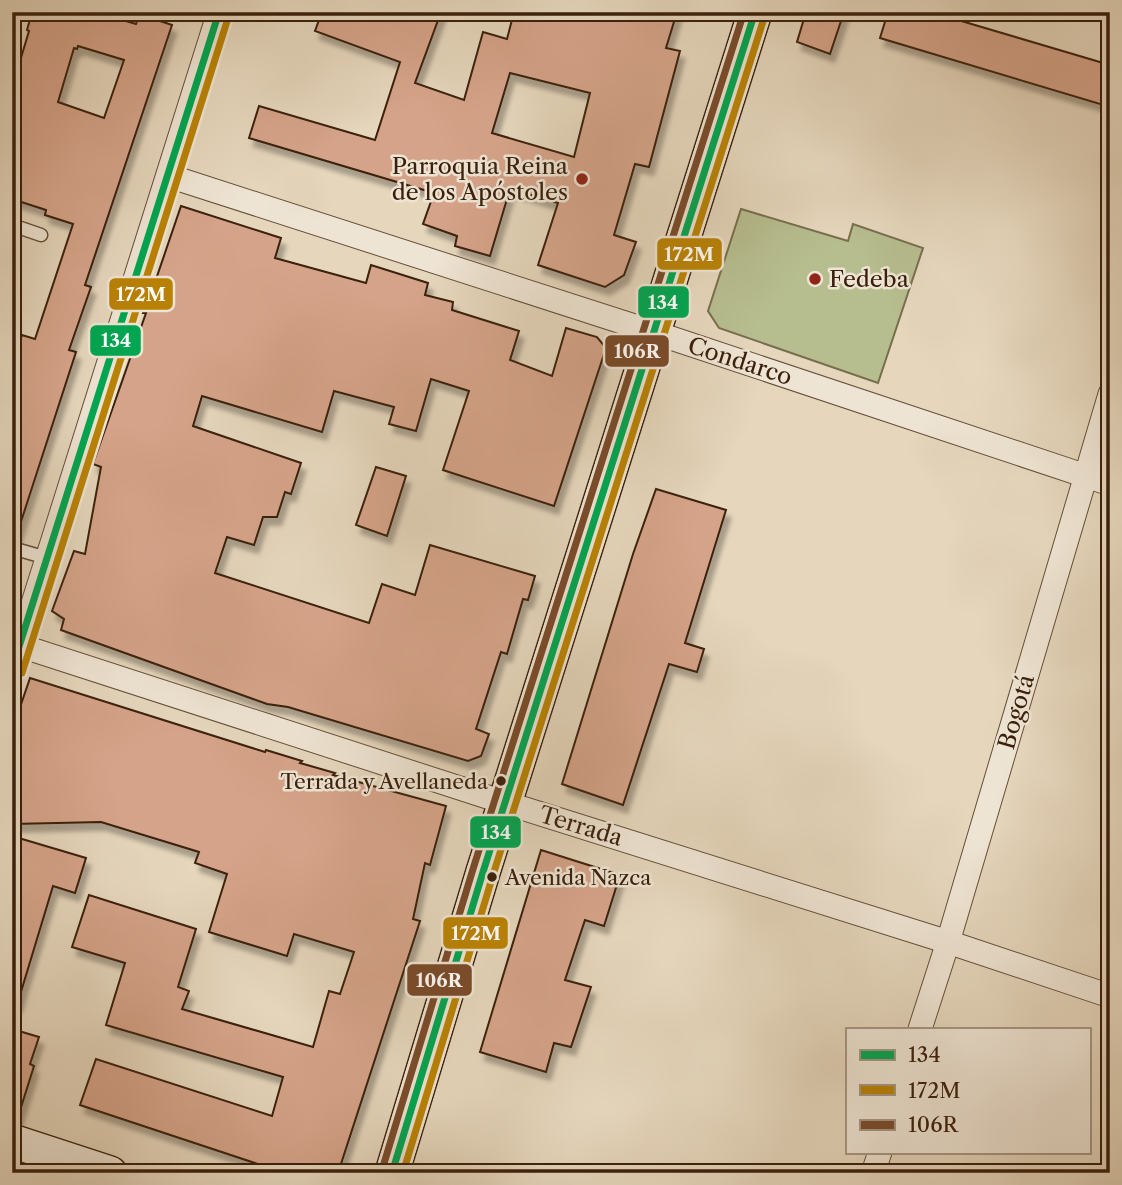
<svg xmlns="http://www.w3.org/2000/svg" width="1122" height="1185" viewBox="0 0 1122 1185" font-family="'Libre Caslon Text',serif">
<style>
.green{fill:#b6bd8f;stroke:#786e4e;stroke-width:2}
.building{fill:#d5a389;stroke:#3a200c;stroke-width:2;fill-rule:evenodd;filter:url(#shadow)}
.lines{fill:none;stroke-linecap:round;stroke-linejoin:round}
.service-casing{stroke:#654e38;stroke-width:15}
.minor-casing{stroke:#654e38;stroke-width:25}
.secondary-casing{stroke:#3a200c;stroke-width:36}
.service{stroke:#eee4d3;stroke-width:12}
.minor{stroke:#eee4d3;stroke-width:23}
.secondary{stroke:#eee4d3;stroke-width:33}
.bus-1-casing{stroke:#eee4d3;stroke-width:12}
.bus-2-casing{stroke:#eee4d3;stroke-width:12}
.bus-3-casing{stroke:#eee4d3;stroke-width:12}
.bus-1{stroke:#00a651;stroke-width:7}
.bus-2{stroke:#b98204;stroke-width:7}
.bus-3{stroke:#7a4b2a;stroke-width:7}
.poi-dot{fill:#8f2418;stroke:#eee4d3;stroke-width:2.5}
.bus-dot{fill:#3a200c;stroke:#eee4d3;stroke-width:2.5}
.labels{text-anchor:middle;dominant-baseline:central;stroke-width:5;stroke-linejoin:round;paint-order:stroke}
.bus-label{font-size:21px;fill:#3a200c;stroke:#eee4d3;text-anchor:end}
.poi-label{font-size:23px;fill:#3a200c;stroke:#eee4d3;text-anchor:end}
.street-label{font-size:23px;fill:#3a200c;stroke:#eee4d3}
.line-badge{stroke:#eee4d3;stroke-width:2.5}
.badge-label{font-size:19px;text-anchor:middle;font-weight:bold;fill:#fff}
</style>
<defs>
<filter id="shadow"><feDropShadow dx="4.5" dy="8" stdDeviation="2" flood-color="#0004"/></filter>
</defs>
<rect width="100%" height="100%" fill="#e5d6bc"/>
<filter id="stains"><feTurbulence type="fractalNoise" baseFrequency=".00286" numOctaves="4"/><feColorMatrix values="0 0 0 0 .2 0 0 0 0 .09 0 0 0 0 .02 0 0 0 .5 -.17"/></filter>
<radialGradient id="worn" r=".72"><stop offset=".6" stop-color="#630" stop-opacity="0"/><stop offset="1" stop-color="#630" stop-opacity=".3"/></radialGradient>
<path class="green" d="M741 209 848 241 853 224 923 248 878 383 719 328 708 311Z"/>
<g class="building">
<path d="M32 12H95L136 24 139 14 172 25 85 285 91 287 69 350 76 352 16 537H12V365L22 335 35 339 73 224 45 215 46 210 12 199V88L29 31 27 30ZM78 46 124 60 104 118 58 102 74 48 77 49Z"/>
<path d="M322 12H441L415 83 464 100 483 32 507 39 514 12H677L666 48 680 51 649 167 635 164 614 235 636 242 624 275 605 287 538 265 558 203 510 189 490 256 455 246 457 236 423 224 434 193 249 138 259 106 375 140 400 62 315 31ZM510 73 590 93 574 157 492 133Z"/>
<path d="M806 12H844L830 54 797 42Z"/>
<path d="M888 12H931L1110 65V107L880 38Z"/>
<path d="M181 206 281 238 275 258 366 283 371 265 428 283 425 295 453 302 452 310 519 331 510 360 552 376 566 328 597 337 606 348 554 506 443 470 469 391 431 379 416 431 389 424 394 407 334 391 322 432 202 396 193 426 301 463 291 494 285 492 277 517H263L254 545 227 537 215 573 369 623 382 584 415 595 430 545 535 576 528 600 523 599 507 654 501 652 476 729 489 734 481 756 468 761 288 707 267 704 61 630 64 619 52 611 74 551 85 554 101 467 93 464 146 313H143L152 284 154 285Z"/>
<path d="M376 467 406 476 387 536 356 525Z"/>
<path d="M656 489 726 510 685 643 704 649 697 672 669 664 623 805 562 784 633 554Z"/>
<path d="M30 678 265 752 266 750 302 761 300 763 335 773 333 775 446 806 430 865 425 863 413 919 420 921 338 1173H285L80 1105 96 1059 272 1116 283 1077 106 1025 125 963 72 947 89 895 196 929 178 987 189 991 182 1009 313 1047 329 991 340 994 354 952 294 934 287 956 209 932 227 874 195 863 199 852 101 822 12 824V731Z"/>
<path d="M12 836 86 858 75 893 53 886 17 1005H12Z"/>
<path d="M541 850 620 875 604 926 585 920 565 980 591 987 571 1047 554 1043 546 1072 480 1052Z"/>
<path d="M12 1029 39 1037 30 1064 34 1066 17 1120 12 1119Z"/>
</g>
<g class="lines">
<g class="service-casing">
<g id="service">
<path d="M12 225 41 235"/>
<path d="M12 548 47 558"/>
</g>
</g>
<g class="minor-casing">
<g id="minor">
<path d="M169 176 653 332 1110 484"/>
<path d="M12 643 506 803 948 942 1110 996"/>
<path d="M12 670 219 12"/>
<path d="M920 1029 948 942 1110 394"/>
<path d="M873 1173 880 1152"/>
</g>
</g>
<g class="secondary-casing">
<g id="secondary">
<path d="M12 1141 110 1173"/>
<path d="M392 1173 483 872 755 12"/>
</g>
</g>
<use href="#service" class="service"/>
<use href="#minor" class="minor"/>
<use href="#secondary" class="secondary"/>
<g class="bus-1-casing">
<g id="bus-1">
<path d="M12 669 219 12"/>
<path d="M392 1173 483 872 755 12"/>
</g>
</g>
<g class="bus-2-casing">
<g id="bus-2">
<path d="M22 673 229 15"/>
<path d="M403 1173 493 875 765 15"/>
</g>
</g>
<g class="bus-3-casing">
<path id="bus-3" d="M382 1170 473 869 744 12"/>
</g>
<use href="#bus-1" class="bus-1"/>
<use href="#bus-2" class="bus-2"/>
<use href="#bus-3" class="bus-3"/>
</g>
<g class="poi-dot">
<circle cx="582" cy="179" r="7"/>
<circle cx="815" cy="279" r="7"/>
</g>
<g class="bus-dot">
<circle cx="501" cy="781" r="6"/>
<circle cx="492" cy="877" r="6"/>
</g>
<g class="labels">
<g class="bus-label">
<text x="488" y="781">Terrada y Avellaneda</text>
<text x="505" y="877" text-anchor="start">Avenida Nazca</text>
</g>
<g class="poi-label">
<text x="568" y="166">Parroquia Reina<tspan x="568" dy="26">de los Apóstoles</tspan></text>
<text x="829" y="279" text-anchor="start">Fedeba</text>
</g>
<g class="street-label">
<text transform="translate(740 361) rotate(18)">Condarco</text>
<text transform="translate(1016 712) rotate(-74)">Bogotá</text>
<text transform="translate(581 826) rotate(17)">Terrada</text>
</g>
</g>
<g class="line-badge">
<rect x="656" y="237" width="67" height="34" rx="7" fill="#b98204"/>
<rect x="108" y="277" width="66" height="34" rx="7" fill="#b98204"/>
<rect x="637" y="285" width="53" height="34" rx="7" fill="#00a651"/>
<rect x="89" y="324" width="53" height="33" rx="7" fill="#00a651"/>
<rect x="604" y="334" width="66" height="34" rx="7" fill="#7a4b2a"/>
<rect x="469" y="815" width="53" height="34" rx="7" fill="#00a651"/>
<rect x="442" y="916" width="67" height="34" rx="7" fill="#b98204"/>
<rect x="406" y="963" width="67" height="34" rx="7" fill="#7a4b2a"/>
</g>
<g class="badge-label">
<text x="689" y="261">172M</text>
<text x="141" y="301">172M</text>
<text x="663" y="309">134</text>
<text x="116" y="347">134</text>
<text x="637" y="358">106R</text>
<text x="496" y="839">134</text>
<text x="476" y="940">172M</text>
<text x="439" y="987">106R</text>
</g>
<rect width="1122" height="1185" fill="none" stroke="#e5d6bc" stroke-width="42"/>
<rect x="14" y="14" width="1094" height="1157" fill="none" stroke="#3a200c" stroke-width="3.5"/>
<rect x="21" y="21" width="1080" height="1143" fill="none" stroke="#3a200c" stroke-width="2"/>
<rect x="846" y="1028" width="245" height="126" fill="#eee4d3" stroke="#a69683" stroke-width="2"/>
<rect x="860" y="1050" width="35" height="10" fill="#00a651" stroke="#a69683" stroke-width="2"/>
<text x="908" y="1062" font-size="21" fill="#3a200c">134</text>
<rect x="860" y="1085" width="35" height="10" fill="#b98204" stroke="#a69683" stroke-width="2"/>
<text x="908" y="1098" font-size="21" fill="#3a200c">172M</text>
<rect x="860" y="1120" width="35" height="10" fill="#7a4b2a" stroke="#a69683" stroke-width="2"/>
<text x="908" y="1132" font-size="21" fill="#3a200c">106R</text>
<rect width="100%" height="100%" filter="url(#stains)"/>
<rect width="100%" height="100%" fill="url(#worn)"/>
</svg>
